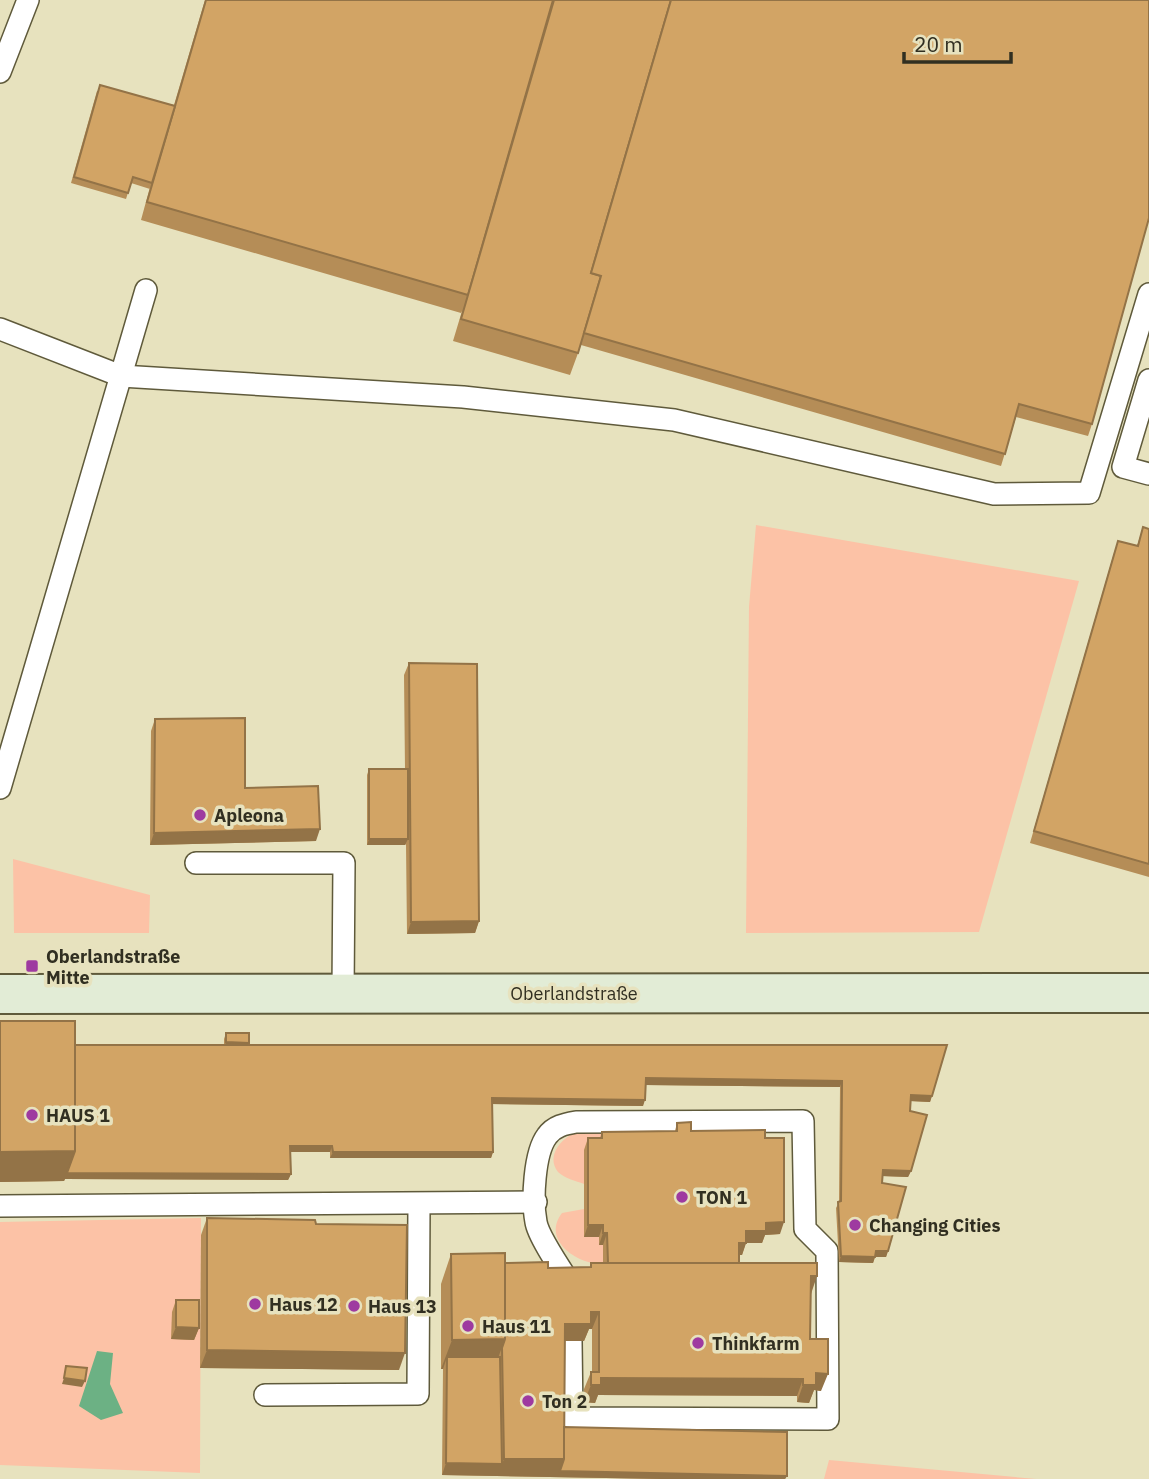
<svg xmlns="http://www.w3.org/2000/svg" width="1149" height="1479" viewBox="0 0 1149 1479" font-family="'IBM Plex Sans',sans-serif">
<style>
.green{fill:#fcc2a6}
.water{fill:#6cb184}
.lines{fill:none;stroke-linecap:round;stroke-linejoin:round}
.lane-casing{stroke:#5f5a3b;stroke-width:24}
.secondary-casing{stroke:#5f5a3b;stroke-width:42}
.lane{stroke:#fff;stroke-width:21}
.secondary{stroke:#e2ecd6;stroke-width:38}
.wall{fill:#b58d57}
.shaded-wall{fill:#937347}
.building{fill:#d2a465;stroke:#937347;stroke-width:2}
.poi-dot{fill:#9e3aa0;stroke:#e7e2be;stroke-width:2.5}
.labels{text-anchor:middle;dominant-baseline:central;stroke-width:7;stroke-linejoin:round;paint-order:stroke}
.poi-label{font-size:18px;font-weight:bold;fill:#312f21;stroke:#e7e2be;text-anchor:start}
.street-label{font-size:18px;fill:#312f21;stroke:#e7e2be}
</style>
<rect width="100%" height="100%" fill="#e7e2be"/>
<g class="green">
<path d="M756 525 1079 581 979 932 746 933 749 607Z"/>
<path d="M13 859 150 895 149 933H14Z"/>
<path d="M577 1132 673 1133 584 1150V1184C576 1181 564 1178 558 1172 545 1155 563 1137 577 1132Z"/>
<path d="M584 1209V1236L599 1237V1244L603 1245V1264C578 1265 541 1240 562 1213Z"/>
<path d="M201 1218 200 1473 0 1465V1222Z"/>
<path d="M829 1460 1036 1479H824Z"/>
</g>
<path class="water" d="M97 1351 113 1353 110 1384 123 1413 101 1420 79 1406Z"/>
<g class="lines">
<g class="lane-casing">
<g id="lane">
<path d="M0 72 28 0"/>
<path d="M0 329 121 376 463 397 674 420 994 494 1089 493 1149 294"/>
<path d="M1149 380 1123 467 1149 474"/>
<path d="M0 788 146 290"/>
<path d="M196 863H344L343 993"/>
<path d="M0 1206 536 1202"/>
<path d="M571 1285C562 1271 538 1236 536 1222 532 1201 534 1153 547 1136 554 1126 565 1124 576 1122L803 1121 805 1229 827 1251 828 1419 572 1418 571 1341"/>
<path d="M265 1395 418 1394 419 1204"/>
</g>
</g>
<g class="secondary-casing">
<path id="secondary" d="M0 994 1149 993"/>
</g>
<use href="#lane" class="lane"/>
<use href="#secondary" class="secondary"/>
</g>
<g class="wall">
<path d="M205 0H1149L1092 424 1088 436 1016 417 1001 466 581 345 570 375 453 341 462 311 461 313 141 220 150 187V189L131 183 126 199 71 183 97 91 174 105Z"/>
<path d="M1143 527 1149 529V877L1030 843 1114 553 1118 541 1137 546Z"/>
<path d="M409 663 479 921 475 933 407 934 406 844 405 845H367V775L369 769H405L404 675Z"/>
<path d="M155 719 245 788 316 841 150 845 151 731Z"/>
<path d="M0 1021 75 1045H224V1039L226 1033 249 1045H947L930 1102 911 1101V1171L908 1177 883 1176 882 1183 888 1251 886 1257H875L873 1263 839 1262 836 1208 839 1202 840 1087 646 1085 643 1106 492 1104 493 1152 491 1158H330V1152H290L291 1174 288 1180 65 1179 64 1181 0 1182Z"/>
<path d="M677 1123 691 1131 765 1138 780 1234 765 1235 762 1243H746L742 1255H739V1263L810 1294V1339L821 1391 814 1390 809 1403 797 1402V1396L598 1395 595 1403 584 1402V1389L591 1372H592V1329H589L584 1341H565L564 1427 787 1476 785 1479H662L442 1475 443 1369H441V1284L451 1254 548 1268 590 1267 591 1263H603V1245H599V1237H584V1150L588 1138H600L602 1132 675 1131Z"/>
<path d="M207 1218 316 1224 399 1370 200 1368 201 1235Z"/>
<path d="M176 1300 199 1328 194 1340 171 1339 172 1312Z"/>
</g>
<g class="shaded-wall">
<path d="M320 829 316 841 150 845 154 833Z"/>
<path d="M369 839H408L405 845H367Z"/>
<path d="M479 921 475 933 407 934 411 922Z"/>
<path d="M226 1042 249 1043 247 1049H224Z"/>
<path d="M646 1078 842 1081 840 1087 644 1085Z"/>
<path d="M911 1095 932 1096 930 1102 909 1101Z"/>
<path d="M492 1098 645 1100 643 1106 490 1104Z"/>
<path d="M290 1146H332L330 1152H288Z"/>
<path d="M75 1151 291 1174 288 1180 65 1179 64 1181 0 1182V1152Z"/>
<path d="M333 1152H493L491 1158H330Z"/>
<path d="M883 1170 911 1171 908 1177 881 1176Z"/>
<path d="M784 1222 780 1234 765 1235 762 1243H742L746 1231 766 1223Z"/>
<path d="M588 1225H603L599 1237H584Z"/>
<path d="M603 1233H607L603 1245H599Z"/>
<path d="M739 1243H746L742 1255H735Z"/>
<path d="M876 1251H888L886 1257H875L873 1263 839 1262 841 1256Z"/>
<path d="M811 1276H817L811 1294Z"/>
<path d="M591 1312H599L592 1329H589L584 1341H559L565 1324Z"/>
<path d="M176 1327 199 1328 194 1340 171 1339Z"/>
<path d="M505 1339 494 1369 447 1357 443 1369H441L452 1340Z"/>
<path d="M207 1350 405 1353 399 1370 200 1368Z"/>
<path d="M816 1373 828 1374 821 1391 814 1390 809 1403 797 1402 803 1385Z"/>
<path d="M64 1378 85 1381 82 1387 62 1384Z"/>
<path d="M601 1378 803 1379 797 1396 598 1395 595 1403 584 1402 591 1385Z"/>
<path d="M504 1459H564L787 1476 785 1479H662L442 1475 446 1463 502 1464Z"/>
</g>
<g class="building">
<path d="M206 0H553L468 295 147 202Z"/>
<path d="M554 0H671L591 273 601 276 578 353 461 319Z"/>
<path d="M671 0H1149V218L1092 424 1019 404 1005 454 584 333 601 276 591 273Z"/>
<path d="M100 85 175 106 152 183 133 177 128 193 74 177Z"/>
<path d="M1143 527 1149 529V864L1034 831 1118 541 1138 546Z"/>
<path d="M409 663 477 664 479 921 411 922Z"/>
<path d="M245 718V788L318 786 320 829 154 833 155 719Z"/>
<rect x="369" y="769" width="39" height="70"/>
<path d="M0 1021H75V1151L0 1152Z"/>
<path d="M226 1033H249V1043L226 1042Z"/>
<path d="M75 1045H947L932 1096 911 1095 910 1111 927 1115 911 1171 883 1170 882 1183 906 1187 888 1251H876L875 1257 841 1256 838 1202 841 1201 842 1081 646 1078 645 1100 492 1098 493 1152H333L332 1146H290L291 1174 67 1173 75 1151Z"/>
<path d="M691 1122V1131L765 1130V1138H784V1222L766 1223V1231H746V1243H739V1263H608L607 1233H603V1225H588V1138H602V1132L677 1131V1123Z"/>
<path d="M207 1218 315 1220 316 1224 407 1225 405 1353 207 1350Z"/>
<path d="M505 1253V1339L452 1340 451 1254Z"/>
<path d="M548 1262V1268L591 1267V1263H817V1276H811L810 1339H828V1374L816 1373V1385H803V1379L601 1378V1385H591V1372H599V1312H591V1324H565L564 1459H504L502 1348 505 1339V1263Z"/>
<path d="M176 1300H199V1328L176 1327Z"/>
<path d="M447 1357H500L502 1464 446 1463Z"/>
<path d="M66 1366 87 1368 85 1381 64 1378Z"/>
<path d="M564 1427 787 1432V1476L560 1471 564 1459Z"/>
</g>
<g class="poi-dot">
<circle cx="200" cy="815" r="7"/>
<rect x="25" y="959" width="14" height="14" rx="3.5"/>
<circle cx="32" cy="1115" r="7"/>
<circle cx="682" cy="1197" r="7"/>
<circle cx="855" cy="1225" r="7"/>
<circle cx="255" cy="1304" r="7"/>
<circle cx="354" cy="1306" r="7"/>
<circle cx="468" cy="1326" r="7"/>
<circle cx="698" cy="1343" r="7"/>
<circle cx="528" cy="1401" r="7"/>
</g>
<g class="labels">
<g class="poi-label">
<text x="214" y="815">Apleona</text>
<text x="46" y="956">Oberlandstraße<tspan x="46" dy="21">Mitte</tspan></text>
<text x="46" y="1115">HAUS 1</text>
<text x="696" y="1197">TON 1</text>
<text x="869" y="1225">Changing Cities</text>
<text x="269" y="1304">Haus 12</text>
<text x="368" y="1306">Haus 13</text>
<text x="482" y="1326">Haus 11</text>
<text x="712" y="1343">Thinkfarm</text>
<text x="542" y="1401">Ton 2</text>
</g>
<g class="street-label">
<text x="574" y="993">Oberlandstraße</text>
</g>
</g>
<path d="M904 52v10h107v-10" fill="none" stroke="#312f21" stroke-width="3.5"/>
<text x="914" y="52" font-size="21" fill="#312f21" stroke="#e7e2be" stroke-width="5" paint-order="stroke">20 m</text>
</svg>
